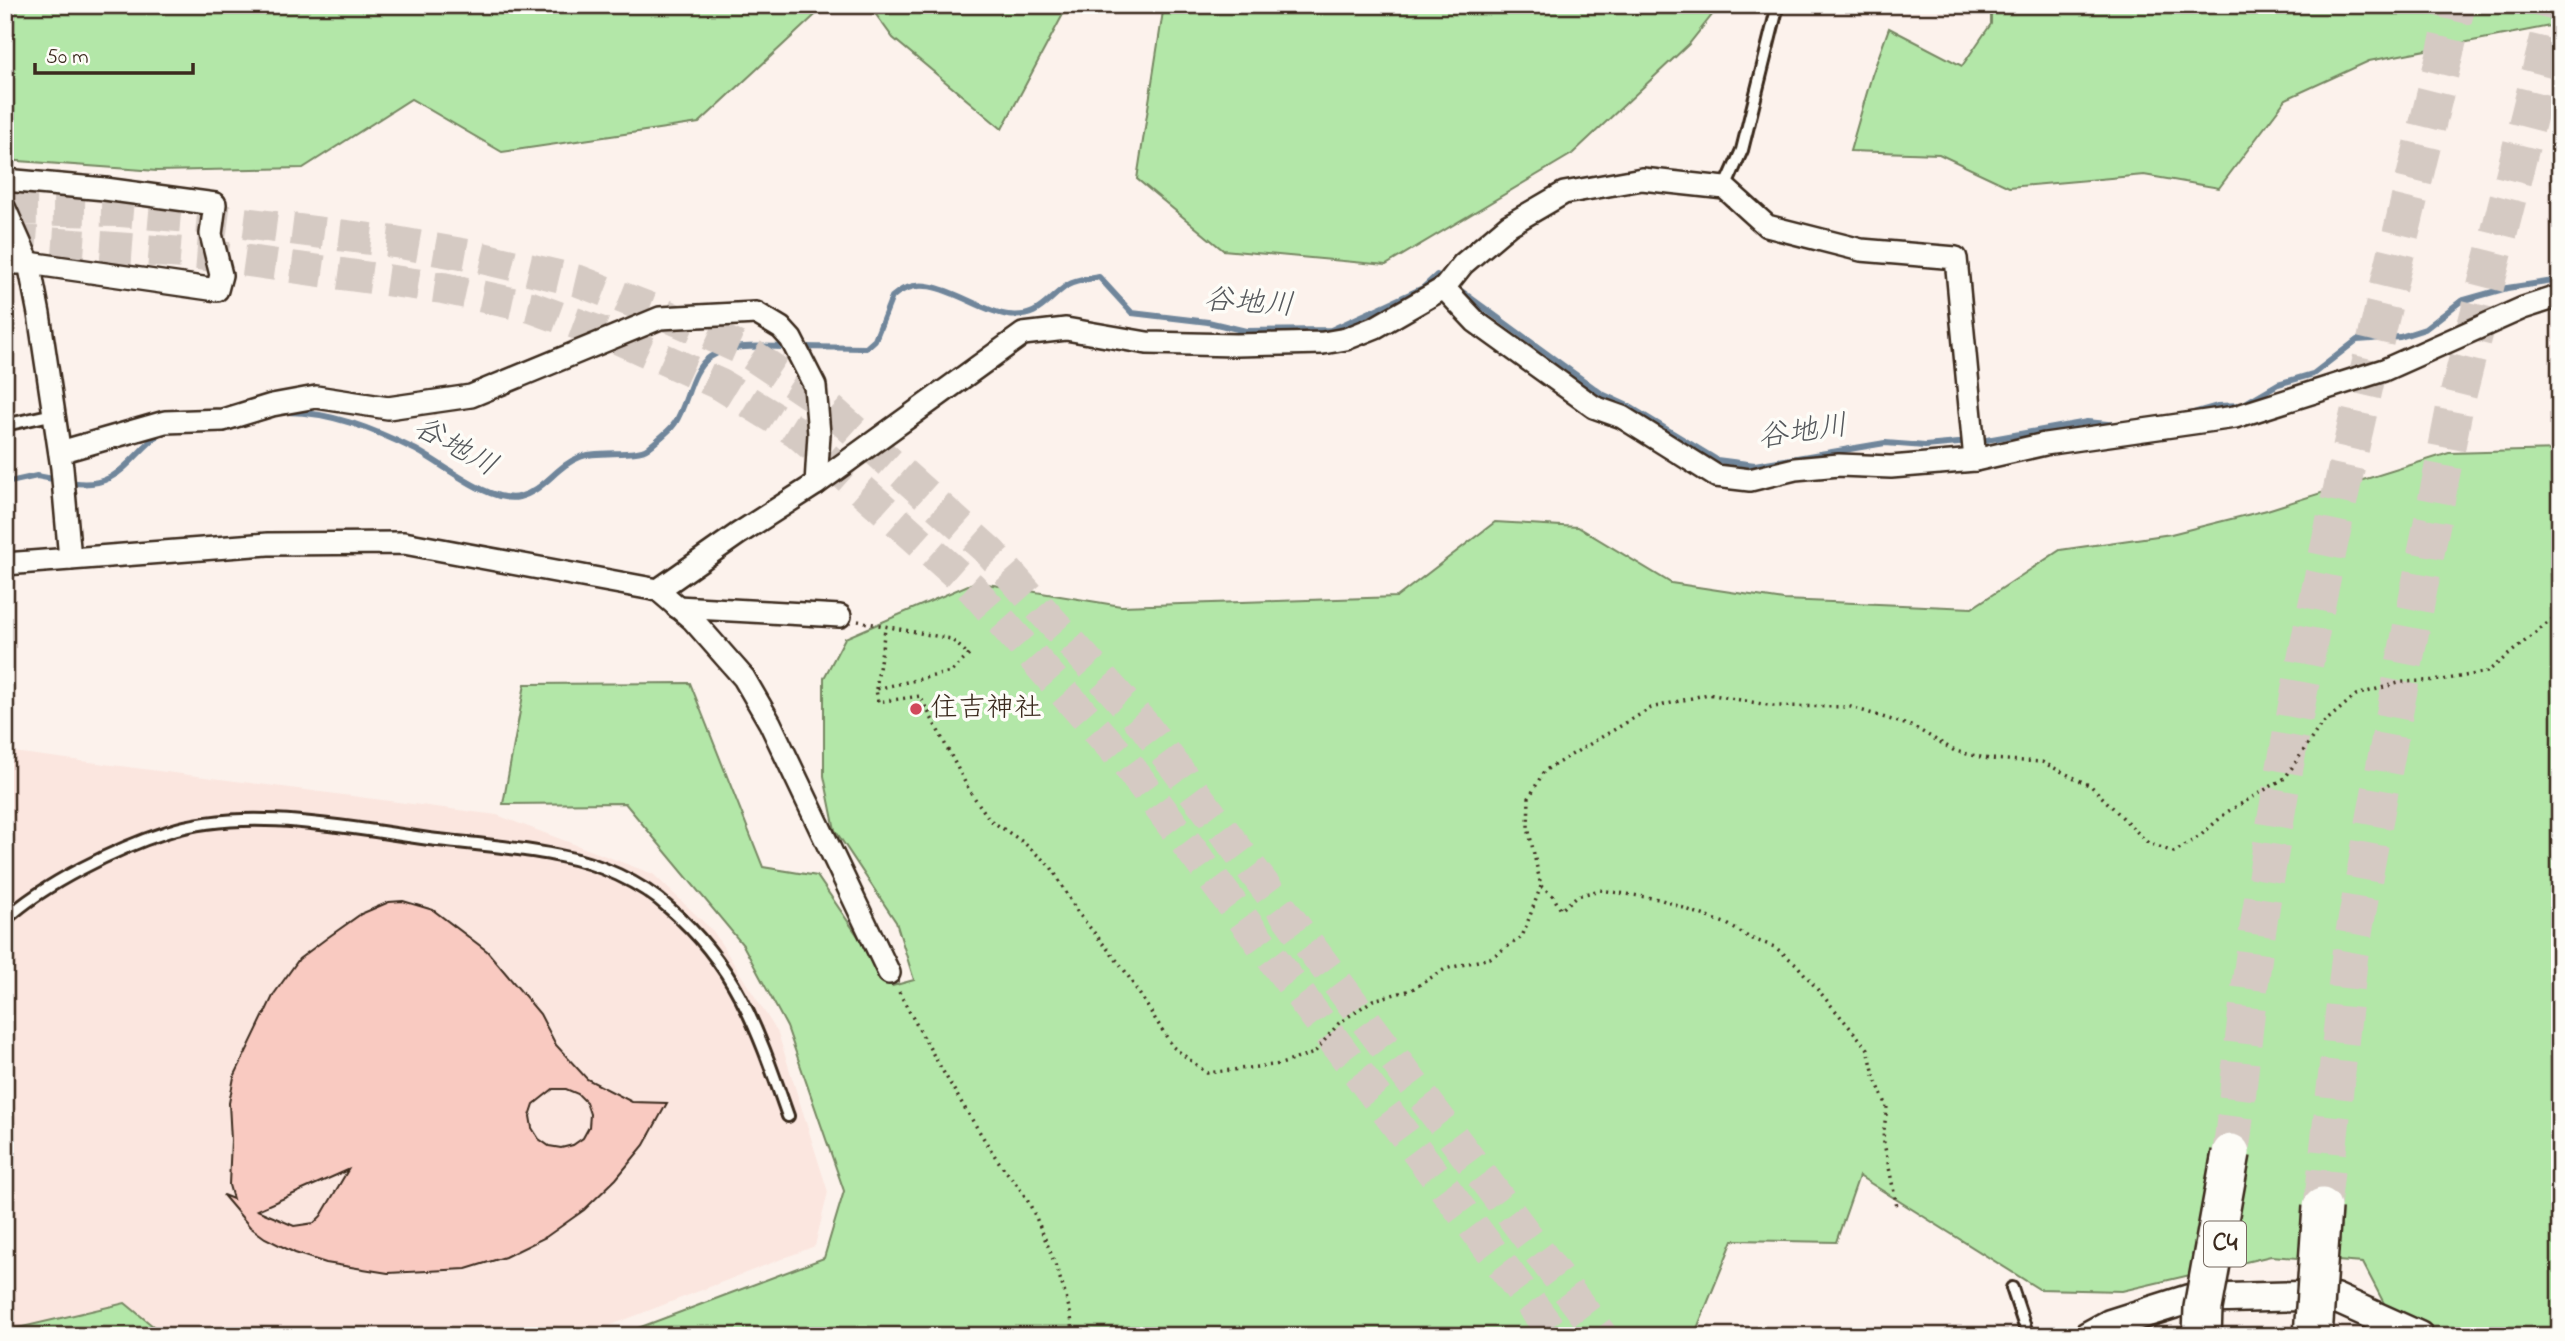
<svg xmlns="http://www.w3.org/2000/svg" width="2565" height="1341" viewBox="0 0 2565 1341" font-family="'Indie Flower','Klee One',sans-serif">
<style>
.built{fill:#fbe6df}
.green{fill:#b3e7a8;stroke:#778863;stroke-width:2}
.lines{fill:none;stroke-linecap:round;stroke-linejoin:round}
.stream{stroke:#6f869b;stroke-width:6}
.building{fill:#f9cac1;stroke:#3b2a1e;stroke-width:2;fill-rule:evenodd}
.primary-tunnel{stroke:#d5cac3;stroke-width:32;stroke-dasharray:32 16;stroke-linecap:butt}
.highway-tunnel{stroke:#d5cac3;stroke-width:37;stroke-dasharray:37 18;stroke-linecap:butt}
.lane-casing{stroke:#3b2a1e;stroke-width:16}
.street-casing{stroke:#3b2a1e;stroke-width:26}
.secondary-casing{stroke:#3b2a1e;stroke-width:33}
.path{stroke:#3b2a1e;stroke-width:3.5;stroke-dasharray:2 5;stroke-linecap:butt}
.lane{stroke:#fdfcf7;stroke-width:10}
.street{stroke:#fdfcf7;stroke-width:21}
.secondary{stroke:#fdfcf7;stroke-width:28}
.highway-bridge-casing{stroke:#3b2a1e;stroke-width:42;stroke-linecap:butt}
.highway-bridge{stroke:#fdfcf7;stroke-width:37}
.poi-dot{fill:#d1495b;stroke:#fdfcf7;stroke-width:2.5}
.labels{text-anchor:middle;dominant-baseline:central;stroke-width:7;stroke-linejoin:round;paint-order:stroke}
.shield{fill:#fdfcf7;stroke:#75695f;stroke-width:2}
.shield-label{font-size:26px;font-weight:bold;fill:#3b2a1e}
.poi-label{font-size:28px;fill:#3b2a1e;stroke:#fdfcf7;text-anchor:start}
.water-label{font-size:30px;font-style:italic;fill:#55585c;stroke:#fdfcf7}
</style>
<rect width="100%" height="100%" fill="#fcf2ec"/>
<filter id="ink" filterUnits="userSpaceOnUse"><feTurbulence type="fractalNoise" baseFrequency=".0143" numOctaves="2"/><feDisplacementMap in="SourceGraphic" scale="14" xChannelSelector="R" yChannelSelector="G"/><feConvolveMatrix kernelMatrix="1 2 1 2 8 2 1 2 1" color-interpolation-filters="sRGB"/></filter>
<g filter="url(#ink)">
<path class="built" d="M5 751 497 815 653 874 713 931 778 1033 828 1192 815 1246 583 1336H5Z"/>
<g class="green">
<path d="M5 5H826L699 123 502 152 411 99 303 168 157 171 5 160Z"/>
<path d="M869 5H1068L1002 129 893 38Z"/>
<path d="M1164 5H1720L1689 44 1572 154 1386 265 1223 250 1137 179Z"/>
<path d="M1991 5H2560V24L2369 61 2286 99 2219 188 2144 175 2009 187 1939 154 1850 151 1872 75 1889 28 1962 66 1991 24Z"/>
<path d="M2560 450V1336H2401L2363 1263 2271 1256 2122 1291 2039 1289 1859 1176 1836 1242 1733 1240 1694 1336H617L824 1258 844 1191 787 1027 743 945 625 803 503 804 525 684 690 683 763 867 817 876 892 986 914 980 896 922 835 830 824 776V678L845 638 975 582 1121 606 1397 597 1495 522 1578 527 1671 583 1784 600 1972 608 2060 550 2171 534 2267 510 2449 453Z"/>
<path d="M125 1303 165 1336H5V1331Z"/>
</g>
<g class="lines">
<g class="stream">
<path d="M1457 288 1602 394 1630 407 1717 460 1755 465 1885 443 1925 446 1981 441 2087 422 2118 425"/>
<path d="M800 347 866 348 875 340 892 297C927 265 972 310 1008 315 1040 319 1046 299 1068 285 1076 280 1090 279 1099 277L1132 313 1208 322 1246 331 1331 330 1423 288 1437 275 1445 280"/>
<path d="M287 412C332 412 375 430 414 449 441 462 489 504 519 497 544 491 556 466 580 457 597 450 637 457 648 448 656 441 669 432 675 423 688 404 690 370 710 357 732 343 764 347 789 347"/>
<path d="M2190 414 2218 406 2242 405 2278 384 2313 374 2357 340 2400 337 2425 329 2461 301 2507 288 2560 280"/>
<path d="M69 482C119 491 127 458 163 431"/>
<path d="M5 483 37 476 58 480"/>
</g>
</g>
<path class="building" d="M403 901 433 910 487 951 540 1014 556 1045 587 1079 632 1102 667 1103 644 1145 616 1179 584 1210 546 1237 505 1257 466 1269 388 1273 326 1263 295 1253 265 1238 250 1227 223 1195 233 1199 229 1185 231 1140 229 1103 234 1077 274 994 299 959 327 938 361 914 389 902ZM553 1089H566L578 1094 586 1102 590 1114 589 1127 583 1138 573 1145 561 1148 549 1146 539 1139 532 1128 530 1116 534 1104ZM348 1170 321 1216 314 1223 294 1226 257 1210Z"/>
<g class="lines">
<g class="primary-tunnel">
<path d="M5 209 121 211 212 219 395 242 478 257 579 281 659 312 746 351 822 402 991 553 1144 725 1602 1336"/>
<path d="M5 240 198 254 443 288 531 307 619 339 721 385 797 432 972 588 1127 764 1555 1336"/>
</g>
<g class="highway-tunnel">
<path d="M2231 1153C2239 1085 2245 1016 2255 948 2302 631 2380 317 2457 5"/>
<path d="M2322 1207 2350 954 2392 726 2454 411 2557 5"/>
</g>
<g class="lane-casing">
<g id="lane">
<path d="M1725 188 1742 150 1778 5"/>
<path d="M5 425 54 414"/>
<path d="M5 920C43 884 117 848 167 832 246 806 348 828 429 839 473 844 518 847 560 856 598 863 641 882 669 908 738 967 759 1034 788 1116"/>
<path d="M2012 1288 2028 1336"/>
</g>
</g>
<g class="street-casing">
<g id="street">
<path d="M5 180 105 189 215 204 211 234 221 275 217 290 29 263H5"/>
<path d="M5 209 29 263 39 314 62 468 70 559"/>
<path d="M1444 288 1476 322 1594 407 1622 417 1716 476 1750 480 1795 469 1839 465 1891 467 1975 460 2045 444 2235 417 2384 370 2523 308 2560 296"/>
<path d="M60 452 165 422 223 420 272 405 316 397 388 408 471 396 660 318 756 313 781 328 791 339 815 386 819 434 816 484"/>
<path d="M5 564 268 544 404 543 658 590 693 620 744 678 770 723 889 973"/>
<path d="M658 590 738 534 816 484 1023 334 1066 329 1147 343 1236 345 1323 343 1346 339 1376 327 1444 288 1463 264 1509 225 1564 193 1642 179 1725 188 1767 226 1861 250 1956 258 1975 460"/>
<path d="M677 607 840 616"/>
</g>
</g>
<g class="secondary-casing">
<path id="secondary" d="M2088 1336 2110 1324 2189 1299 2301 1296 2335 1298 2419 1336"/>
</g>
<g class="path">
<path d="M858 621 951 639 969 655 951 672 876 689 878 702 920 696 969 790 990 820 1023 842 1051 867 1078 913 1123 968 1173 1047 1207 1073 1281 1064 1314 1053 1339 1023 1373 1000 1411 990 1445 969 1490 958 1522 937 1541 886 1528 827 1529 798 1544 771 1651 708 1708 694 1773 706 1851 707 1914 727 1955 751 1989 759 2042 762 2091 786 2148 843 2174 852 2200 836 2227 812 2285 778 2320 726 2356 695 2402 682 2442 680 2487 672 2560 613"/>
<path d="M876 689 885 629"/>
<path d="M1541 886 1553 896 1561 910 1577 896 1600 890 1659 899 1727 924 1750 938 1775 947 1796 964 1868 1049 1875 1079 1887 1106 1883 1138 1897 1207"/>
<path d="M899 992C928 1047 959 1100 993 1153 1004 1171 1021 1187 1030 1205 1042 1229 1077 1313 1072 1336"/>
</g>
<use href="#lane" class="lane"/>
<use href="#street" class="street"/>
<use href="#secondary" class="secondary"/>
<g class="highway-bridge-casing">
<g id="highway-bridge">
<path d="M2202 1336 2203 1308 2231 1153"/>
<path d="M2313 1336 2322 1207"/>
</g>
</g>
<use href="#highway-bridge" class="highway-bridge"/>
</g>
</g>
<circle class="poi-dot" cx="916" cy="709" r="7"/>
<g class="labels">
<rect class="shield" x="2204" y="1221.5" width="42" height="45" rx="5"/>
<g class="shield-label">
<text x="2225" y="1244">C4</text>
</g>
<g class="poi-label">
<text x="930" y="709">住吉神社</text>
</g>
<g class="water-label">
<text transform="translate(1249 304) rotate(4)">谷地川</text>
<text transform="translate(1803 433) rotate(-8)">谷地川</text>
<text transform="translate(455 448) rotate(29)">谷地川</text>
</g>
</g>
<rect width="2565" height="1341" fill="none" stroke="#fdfcf7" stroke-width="28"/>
<rect x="14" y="14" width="2537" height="1313" fill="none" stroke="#3b2a1e" stroke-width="2.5" filter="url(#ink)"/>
<path d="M35 63v10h158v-10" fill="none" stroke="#3b2a1e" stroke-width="3.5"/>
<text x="46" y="63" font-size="21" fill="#3b2a1e" stroke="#fdfcf7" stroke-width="5" paint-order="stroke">50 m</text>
</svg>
